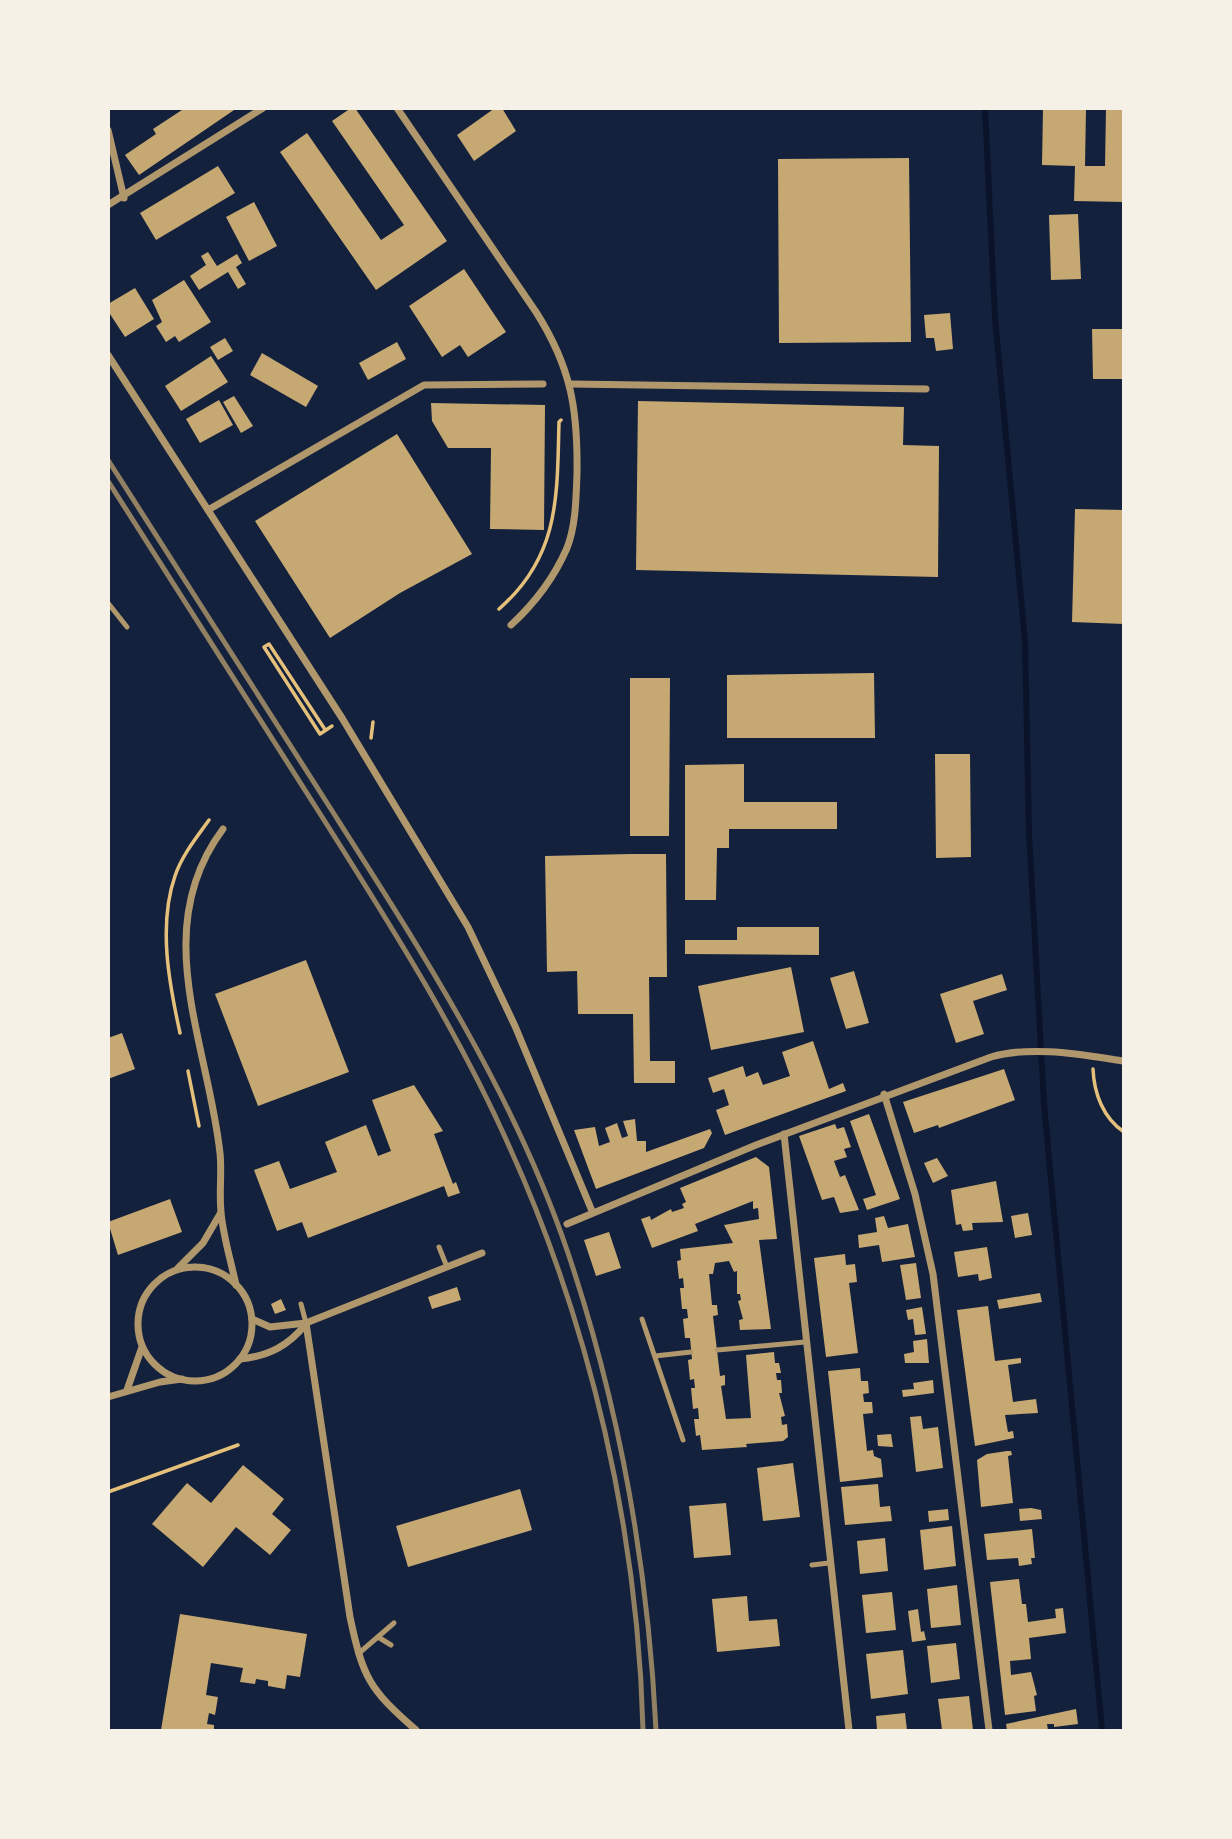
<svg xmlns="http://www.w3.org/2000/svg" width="1232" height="1839" viewBox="0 0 1232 1839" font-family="'IBM Plex Sans',sans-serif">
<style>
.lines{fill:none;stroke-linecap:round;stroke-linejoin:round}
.stream{stroke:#0b132b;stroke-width:6}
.building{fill:#c6a872}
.path{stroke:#e5c07b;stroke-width:3.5}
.service{stroke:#b1986c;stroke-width:5}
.minor{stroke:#b1986c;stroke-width:7}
.rail{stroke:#918062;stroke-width:5}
</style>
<rect width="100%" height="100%" fill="#14213d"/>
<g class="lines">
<path class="stream" d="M985 108 995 318 1025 641 1029 833 1044 1104 1102 1730"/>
</g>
<g class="building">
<path d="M185 108H237L139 175 125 155 156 134 153 129Z"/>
<path d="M351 108H355L447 241 376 290 280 152 307 133 381 240 404 225 332 121Z"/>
<path d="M495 108H502L516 131 474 161 457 135Z"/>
<path d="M1043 108H1086L1085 166H1105L1106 108H1124V202L1074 201 1075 166 1042 165Z"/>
<path d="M909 158 911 342 779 343 778 159Z"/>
<path d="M218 166 235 193 156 240 140 213Z"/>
<path d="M254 202 277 246 249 261 226 217Z"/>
<path d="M1078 214 1081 279 1051 280 1049 215Z"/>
<path d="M208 252 217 266 237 254 242 263 236 267 246 284 238 289 228 272 199 290 190 276 206 265 201 256Z"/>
<path d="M464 269 506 332 468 357 460 345 442 357 409 306Z"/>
<path d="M184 280 211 322 179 342 175 336 166 342 156 326 162 322 152 300Z"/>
<path d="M135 288 154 319 125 337 108 311V304Z"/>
<path d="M950 313 953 349 936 351 934 338H926L924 315Z"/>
<path d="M1092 329H1124V379H1093Z"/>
<path d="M225 338 233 351 218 360 210 347Z"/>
<path d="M397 342 406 359 368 380 359 363Z"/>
<path d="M262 353 318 386 306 407 250 375Z"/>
<path d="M211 356 228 382 181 411 165 386Z"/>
<path d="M234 396 253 426 241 433 223 402Z"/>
<path d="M219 400 233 425 200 443 186 419Z"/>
<path d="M638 401 904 407 903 445 939 446 938 577 636 570Z"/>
<path d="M431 403 545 405 544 530 490 529 491 448H448L432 421Z"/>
<path d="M397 434 472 554 400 593 330 638 255 521Z"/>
<path d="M1075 509 1124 510V624L1072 622Z"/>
<path d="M874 673 875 738H727V675Z"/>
<path d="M630 678H670L669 836H630Z"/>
<path d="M935 754H970L971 857 936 858Z"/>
<path d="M744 764V802H837V829H729V848H717L716 900H685V765Z"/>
<path d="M630 854H666L667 977H649L650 1061H675V1083H634L633 1014H578L577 971 547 972 545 856Z"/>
<path d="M737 927H819V955L685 954V940H737Z"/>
<path d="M306 960 349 1072 258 1106 215 994Z"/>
<path d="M791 967 804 1032 711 1050 698 986Z"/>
<path d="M854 971 869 1023 846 1029 830 978Z"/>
<path d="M1002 974 1007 990 973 1001 984 1034 956 1043 940 994Z"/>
<path d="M122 1033 135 1069 108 1079V1038Z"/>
<path d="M813 1041 829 1089 843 1083 846 1091 725 1135 716 1110 729 1105 724 1089 713 1093 708 1078 743 1066 746 1077 758 1072 763 1085 790 1076 782 1052Z"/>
<path d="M1004 1069 1015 1100 939 1128 938 1125 914 1133 903 1102Z"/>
<path d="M414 1085 443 1131 434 1134 453 1184 456 1182 460 1193 448 1197 444 1186 308 1238 302 1222 277 1231 254 1170 279 1161 290 1189 337 1172 325 1142 366 1125 378 1156 391 1151 372 1100Z"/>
<path d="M869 1114 900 1199 867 1210 863 1199 876 1195 850 1121Z"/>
<path d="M635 1119 637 1141H646V1152L710 1129 712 1133 704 1148 596 1189 574 1130 595 1127 599 1146 610 1142 605 1128 617 1123 622 1138 628 1136 623 1121Z"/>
<path d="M835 1124 837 1129 844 1127 851 1147 844 1149 847 1157 834 1161 840 1177 845 1175 859 1210 840 1213 834 1197 822 1200 799 1136Z"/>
<path d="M756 1157 769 1167 777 1239 759 1240 771 1329 740 1330 739 1320 743 1319 738 1301 741 1300 740 1294H737V1271L734 1272 729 1261 715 1263 713 1274H709L712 1305H717L718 1315 713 1316 720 1376 725 1375V1385L721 1386 726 1419 751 1418 746 1355 774 1352 775 1363H779L781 1373H776L777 1380H781L782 1393H779L785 1416 781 1417 782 1425 787 1424 788 1437 783 1441 746 1444 747 1447 702 1450 700 1435 696 1436 694 1419H699L698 1408 693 1409 691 1388H695L694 1379 690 1380 688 1360 692 1359 690 1338H685L683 1319 688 1318 687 1309H682L680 1288H684L683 1278 679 1279 677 1261 681 1260 680 1249 733 1243 724 1225 759 1219 758 1208 753 1209V1201L695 1224 698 1231 652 1248 641 1219 650 1216 651 1220 671 1209 672 1212 684 1208 682 1204 686 1202 680 1188Z"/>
<path d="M937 1158 948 1176 933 1183 924 1163Z"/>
<path d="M996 1181 1003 1222 972 1223 973 1230 963 1231 961 1224 956 1225 951 1190Z"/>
<path d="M170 1199 182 1232 118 1255 108 1222Z"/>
<path d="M1028 1213 1032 1235 1015 1238 1011 1216Z"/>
<path d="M884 1216 888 1228 908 1224 915 1257 882 1262 879 1245 859 1248 858 1235 877 1232 875 1218Z"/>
<path d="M609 1232 621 1268 596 1276 584 1240Z"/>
<path d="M987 1247 992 1278 979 1281 978 1274 958 1277 954 1252Z"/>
<path d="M845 1254 846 1265 855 1264 857 1282 849 1283 858 1353 826 1357 814 1258Z"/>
<path d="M916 1263 921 1298 906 1300 900 1265Z"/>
<path d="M457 1287 461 1300 432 1309 428 1297Z"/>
<path d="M1040 1293 1042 1302 999 1309 997 1300Z"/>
<path d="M281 1299 286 1310 275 1314 271 1304Z"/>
<path d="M988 1306 995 1361 1021 1358V1363L1008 1365 1013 1402 1036 1399 1038 1413 1005 1415 1008 1432 1013 1431 1014 1438 975 1446 957 1310Z"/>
<path d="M922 1307 926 1334 915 1335 913 1319 908 1320 906 1310Z"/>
<path d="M927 1339 929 1363H905L904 1354 914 1352 913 1341Z"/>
<path d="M860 1368 861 1381H868L869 1393 863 1394 864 1402H872L873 1413 863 1414 867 1451 873 1450 874 1456 881 1459 883 1477 840 1482 828 1371Z"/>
<path d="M933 1380 934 1393 903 1397 902 1390 914 1389 913 1383Z"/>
<path d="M921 1416 923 1429 938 1427 943 1468 916 1472 910 1417Z"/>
<path d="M891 1434 893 1447 878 1446 877 1435Z"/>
<path d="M1007 1451H1011L1012 1455 1008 1456 1013 1503 981 1507 977 1460 987 1454Z"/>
<path d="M793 1463 800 1517 763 1521 757 1468Z"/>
<path d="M243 1465 284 1499 272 1514 291 1530 270 1555 236 1527 203 1567 152 1524 187 1483 211 1503Z"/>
<path d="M878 1484 880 1507 890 1506 892 1521 845 1525 841 1487Z"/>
<path d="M520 1489 532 1530 408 1567 396 1526Z"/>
<path d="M726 1503 731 1555 694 1558 689 1506Z"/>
<path d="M1031 1508 1041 1510 1042 1519 1020 1521 1019 1509Z"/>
<path d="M948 1509 949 1520 929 1522 928 1511Z"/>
<path d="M952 1526 956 1566 924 1570 920 1530Z"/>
<path d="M1032 1529 1035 1558H1031L1032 1564 1019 1566 1018 1558 987 1560 984 1534Z"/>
<path d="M885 1538 888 1571 860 1574 857 1541Z"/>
<path d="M1019 1579 1022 1604H1026L1028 1622 1056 1618 1055 1609 1063 1608 1066 1633 1029 1638 1031 1659 1010 1661 1011 1675 1031 1672 1037 1695 1034 1696 1036 1711 1005 1715 990 1582Z"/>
<path d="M957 1585 961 1625 931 1628 927 1589Z"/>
<path d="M892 1592 896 1630 866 1633 862 1595Z"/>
<path d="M747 1596 749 1621 777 1619 780 1646 717 1652 712 1599Z"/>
<path d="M918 1609 921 1632 924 1631 926 1640 912 1642 908 1611Z"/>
<path d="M180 1614 307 1634 300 1677 287 1675 285 1689 268 1686V1681L256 1679 255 1684 240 1682 243 1668 211 1663 206 1695 218 1697 215 1715 209 1713 207 1724 214 1725V1730H161Z"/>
<path d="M956 1643 960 1679 931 1683 927 1646Z"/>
<path d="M903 1650 908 1694 871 1699 866 1654Z"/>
<path d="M969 1696 973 1730H942L938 1699Z"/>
<path d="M1076 1709 1078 1724 1054 1727V1724H1047L1048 1730H1007L1006 1724Z"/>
<path d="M905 1713 907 1730H877L876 1716Z"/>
</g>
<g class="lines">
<g class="path">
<path d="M499 609C560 556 557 496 559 422L561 420"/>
<path d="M324 728 269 644 264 647 320 734 332 726"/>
<path d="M371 738 373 722"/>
<path d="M180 1033C169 983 158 925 175 876 182 855 197 837 209 820"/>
<path d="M1093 1069C1094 1093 1103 1118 1124 1132"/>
<path d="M188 1071 199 1126"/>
<path d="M108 1492 238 1445"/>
</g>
<g class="service">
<path d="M108 603 127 627"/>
<path d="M439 1247 447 1267"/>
<path d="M301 1304 306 1323"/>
<path d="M642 1319 683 1440"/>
<path d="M717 1350 805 1342"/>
<path d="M655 1356 691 1352"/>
<path d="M812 1565 829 1563"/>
<path d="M378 1637 391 1645"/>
<path d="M358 1654 394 1623"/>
</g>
<g class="minor">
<path d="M397 108 536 312C571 367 578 409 577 474 576 498 576 525 567 548 554 578 535 603 511 625"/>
<path d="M108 130 124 198"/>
<path d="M108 205 263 108"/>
<path d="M108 355 342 718 468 927 515 1026 592 1211"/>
<path d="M571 384 926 389"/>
<path d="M208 510 424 385 543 384"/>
<path d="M223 829C148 929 208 1043 220 1153 222 1172 219 1192 221 1212 223 1236 231 1261 236 1285"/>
<path d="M884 1094 915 1194 933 1274 989 1730"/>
<path d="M784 1134 849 1730"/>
<path d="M567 1224 756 1145 991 1057C1032 1045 1083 1055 1124 1061"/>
<circle cx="195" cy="1324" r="57"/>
<path d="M178 1268 203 1243 220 1214"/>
<path d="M252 1319 270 1327 306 1323 482 1253"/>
<path d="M306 1323 350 1617C363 1678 369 1689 416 1730"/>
<path d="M240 1359C269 1356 288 1346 306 1324"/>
<path d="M127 1390 142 1347"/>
<path d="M108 1397 160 1382 182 1379"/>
</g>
<g class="rail">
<path d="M108 460C182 575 255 691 329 806 419 947 514 1093 568 1253 620 1408 648 1567 656 1730"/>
<path d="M108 481C181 594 253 707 324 820 391 926 458 1031 509 1146 591 1327 638 1532 643 1730"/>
</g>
</g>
<rect width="1232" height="1839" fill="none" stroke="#f6f1e7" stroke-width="220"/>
</svg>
